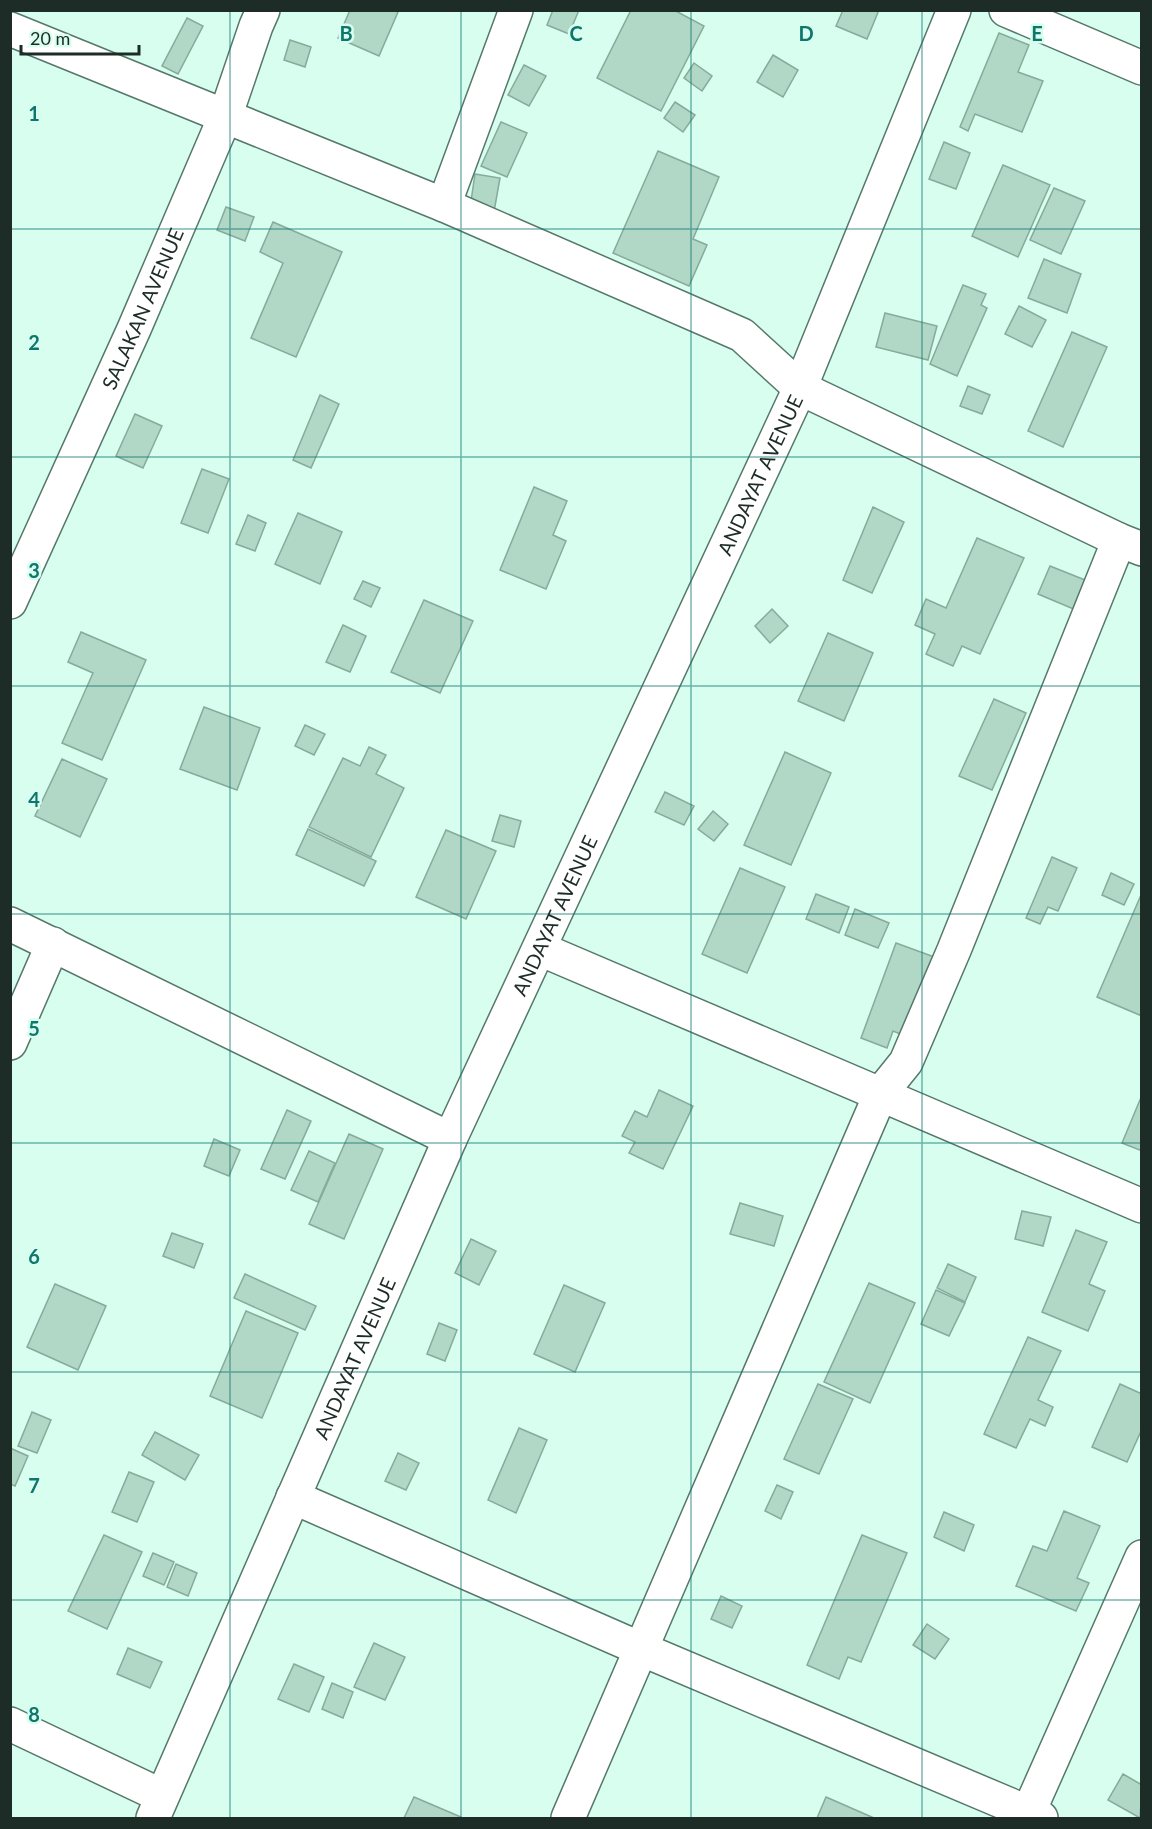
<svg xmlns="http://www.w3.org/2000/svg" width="1152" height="1829" viewBox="0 0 1152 1829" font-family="Lato,sans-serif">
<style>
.building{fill:#b1d7c7;stroke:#86aa9b;stroke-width:1.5}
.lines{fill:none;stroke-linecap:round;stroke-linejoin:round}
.minor-casing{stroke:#56786b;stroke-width:36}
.minor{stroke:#fff;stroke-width:33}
.grid{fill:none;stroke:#0f766e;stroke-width:1.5;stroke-opacity:0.55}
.labels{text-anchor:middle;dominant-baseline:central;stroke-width:5;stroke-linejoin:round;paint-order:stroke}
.street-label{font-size:20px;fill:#1d2c26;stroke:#d7feee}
.grid-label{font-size:20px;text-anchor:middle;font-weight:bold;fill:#0f766e;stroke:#d7feee;stroke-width:5;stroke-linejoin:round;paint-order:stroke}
</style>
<rect width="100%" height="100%" fill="#d7feee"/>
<g class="building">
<path d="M350 10H394L398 12 379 56 338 38Z"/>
<path d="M553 10H579L569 34 547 25Z"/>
<path d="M631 10H674L704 26 661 111 597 78Z"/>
<path d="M843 10H879L867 39 836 26Z"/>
<path d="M187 18 203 26 178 74 162 66Z"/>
<path d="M999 33 1029 45 1018 72 1043 81 1022 132 975 114 968 131 960 127Z"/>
<path d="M290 40 311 47 305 67 284 60Z"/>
<path d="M773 55 798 70 783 97 757 82Z"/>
<path d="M694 63 712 76 702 91 684 78Z"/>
<path d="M524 65 546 76 529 106 508 95Z"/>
<path d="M675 102 695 115 683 132 664 118Z"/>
<path d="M501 122 527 133 507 177 481 166Z"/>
<path d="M944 142 970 153 956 189 929 179Z"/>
<path d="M658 151 719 177 693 239 707 245 689 286 613 253Z"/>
<path d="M1003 165 1050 185 1018 257 972 236Z"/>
<path d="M475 174 500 178 494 212 470 208Z"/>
<path d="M1054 188 1085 201 1061 254 1030 240Z"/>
<path d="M226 207 254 217 245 241 217 230Z"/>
<path d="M273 222 342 252 296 357 251 338 283 263 260 252Z"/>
<path d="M1044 259 1081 274 1067 313 1028 298Z"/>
<path d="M963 285 986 294 981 305 987 308 957 376 930 364Z"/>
<path d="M1019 306 1046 320 1032 347 1005 334Z"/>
<path d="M885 313 937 326 928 360 876 347Z"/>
<path d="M1072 332 1107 347 1063 447 1028 431Z"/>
<path d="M968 386 990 395 982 414 960 406Z"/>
<path d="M320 395 339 404 311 468 293 460Z"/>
<path d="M135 414 162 426 143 468 116 456Z"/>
<path d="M202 469 229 479 208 533 181 523Z"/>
<path d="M534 487 567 501 553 535 566 541 546 589 500 570Z"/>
<path d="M873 507 904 522 872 593 843 580Z"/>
<path d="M298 513 342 532 320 584 275 564Z"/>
<path d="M248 515 266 523 255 551 236 544Z"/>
<path d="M977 538 1024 558 980 654 962 646 953 666 926 654 935 634 915 625 926 599 946 608Z"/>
<path d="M1050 566 1095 584 1083 613 1038 594Z"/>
<path d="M363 581 380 588 371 607 354 599Z"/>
<path d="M424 600 473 621 440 693 391 672Z"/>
<path d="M772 609 788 626 770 643 755 626Z"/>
<path d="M343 625 366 636 350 672 326 662Z"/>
<path d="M81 632 146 660 102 760 62 743 93 673 68 662Z"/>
<path d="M828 633 873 653 844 721 798 701Z"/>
<path d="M994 699 1026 713 992 790 959 776Z"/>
<path d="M204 707 260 728 237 790 180 769Z"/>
<path d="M305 725 325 734 314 755 295 746Z"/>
<path d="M369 747 386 755 376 774 404 788 371 857 309 827 343 758 360 766Z"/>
<path d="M785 752 831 773 791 865 744 845Z"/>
<path d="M62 759 107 779 80 837 35 816Z"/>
<path d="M665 792 694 806 684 825 655 812Z"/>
<path d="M713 811 728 824 714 841 698 829Z"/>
<path d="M500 815 521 821 514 847 492 841Z"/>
<path d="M308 829 376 861 364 886 296 855Z"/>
<path d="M446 830 496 851 466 919 416 897Z"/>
<path d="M1052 857 1077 868 1058 911 1048 907 1040 924 1026 918Z"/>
<path d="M740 868 785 887 747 973 702 954Z"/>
<path d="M1111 873 1134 884 1124 905 1102 895Z"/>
<path d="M816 894 849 907 839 933 806 919Z"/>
<path d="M1141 895H1142V1016L1097 997Z"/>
<path d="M855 909 889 923 878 948 845 935Z"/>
<path d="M896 943 937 958 908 1037 893 1031 887 1048 861 1038Z"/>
<path d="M659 1090 693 1106 663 1169 629 1153 635 1142 622 1136 635 1111 647 1117Z"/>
<path d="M1142 1095V1151L1122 1143Z"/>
<path d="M287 1110 311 1121 285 1179 261 1169Z"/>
<path d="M349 1134 383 1149 344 1239 309 1224Z"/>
<path d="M214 1139 240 1150 229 1176 204 1166Z"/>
<path d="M309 1151 335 1163 318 1202 291 1190Z"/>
<path d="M740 1203 783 1216 774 1246 730 1234Z"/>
<path d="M1022 1211 1051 1217 1043 1246 1015 1239Z"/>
<path d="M1076 1230 1107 1242 1089 1284 1105 1291 1088 1331 1042 1312Z"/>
<path d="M172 1233 203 1244 194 1268 163 1256Z"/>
<path d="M471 1239 496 1251 479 1285 455 1273Z"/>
<path d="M948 1264 976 1277 965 1302 937 1288Z"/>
<path d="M245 1274 316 1306 305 1330 234 1298Z"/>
<path d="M869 1283 915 1303 870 1403 824 1382Z"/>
<path d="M55 1284 106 1306 78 1370 27 1347Z"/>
<path d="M564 1285 605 1303 575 1372 534 1354Z"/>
<path d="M936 1290 965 1303 949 1336 921 1324Z"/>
<path d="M246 1311 298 1333 262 1418 210 1396Z"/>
<path d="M439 1323 457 1330 445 1361 427 1354Z"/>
<path d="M1028 1337 1061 1351 1038 1400 1053 1407 1045 1426 1030 1419 1016 1448 984 1434Z"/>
<path d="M818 1384 853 1399 819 1474 784 1459Z"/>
<path d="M1120 1384 1142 1394V1429L1127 1462 1092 1447Z"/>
<path d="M32 1412 51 1420 37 1453 18 1446Z"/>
<path d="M519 1428 547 1440 516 1513 488 1500Z"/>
<path d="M155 1432 199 1455 185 1480 142 1455Z"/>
<path d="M10 1448 28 1456 15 1486 10 1484Z"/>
<path d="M398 1453 419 1463 406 1490 385 1481Z"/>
<path d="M129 1472 154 1482 137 1522 112 1512Z"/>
<path d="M777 1485 793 1492 781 1519 765 1511Z"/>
<path d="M1064 1511 1100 1526 1077 1578 1089 1583 1076 1611 1016 1586 1033 1546 1047 1551Z"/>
<path d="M944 1512 974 1525 964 1551 934 1537Z"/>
<path d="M104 1535 142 1552 107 1629 68 1611Z"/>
<path d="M862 1535 907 1553 861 1662 848 1657 839 1679 807 1665Z"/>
<path d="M153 1553 174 1562 164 1585 143 1576Z"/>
<path d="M176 1564 197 1573 188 1596 167 1587Z"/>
<path d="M721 1596 742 1606 732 1628 711 1619Z"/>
<path d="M927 1624 949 1639 935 1659 913 1645Z"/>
<path d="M374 1643 405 1657 385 1700 354 1687Z"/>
<path d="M128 1648 162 1662 150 1688 117 1674Z"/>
<path d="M294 1664 324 1677 309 1712 278 1699Z"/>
<path d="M332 1683 353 1692 343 1718 322 1709Z"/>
<path d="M1123 1774 1142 1785 1140 1818 1108 1800Z"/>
<path d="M414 1797 461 1817V1818H404Z"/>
<path d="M826 1797 874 1818H817Z"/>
</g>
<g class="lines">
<g class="minor-casing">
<g id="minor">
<path d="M1006 10 1142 68"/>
<path d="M10 29 444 205 742 335 800 388 1119 540 1142 549"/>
<path d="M444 205 516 10"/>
<path id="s1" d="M10 602 134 329 225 117 256 26 263 10"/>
<path d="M10 924 450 1139"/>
<path d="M540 949 1142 1206"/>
<path d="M10 1043 53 944"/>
<path d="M293 1497 641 1649 1041 1818"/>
<path d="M10 1724 162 1796"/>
<path id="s2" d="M153 1818 450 1139 800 388 954 10"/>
<path d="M568 1818 881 1093 906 1062 954 950 1119 540"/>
<path d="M1026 1818 1142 1557"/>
</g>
</g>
<use href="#minor" class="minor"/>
</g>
<path class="grid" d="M230 10V1818M461 10V1818M691 10V1818M922 10V1818M10 229H1142M10 457H1142M10 686H1142M10 914H1142M10 1143H1142M10 1372H1142M10 1600H1142"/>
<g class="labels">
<g class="street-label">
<text stroke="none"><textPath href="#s1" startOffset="322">SALAKAN AVENUE</textPath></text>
<text stroke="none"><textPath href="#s2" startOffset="1474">ANDAYAT AVENUE</textPath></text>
<text stroke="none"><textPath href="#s2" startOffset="988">ANDAYAT AVENUE</textPath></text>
<text stroke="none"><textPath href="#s2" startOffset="502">ANDAYAT AVENUE</textPath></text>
</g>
</g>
<g class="grid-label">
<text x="346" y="41">B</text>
<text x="576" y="41">C</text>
<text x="806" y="41">D</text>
<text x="1037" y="41">E</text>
<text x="34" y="121">1</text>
<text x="34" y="350">2</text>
<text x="34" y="578">3</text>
<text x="34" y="807">4</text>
<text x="34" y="1036">5</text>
<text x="34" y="1264">6</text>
<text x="34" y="1493">7</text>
<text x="34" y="1722">8</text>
</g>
<rect width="1152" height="1829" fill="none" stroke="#1d2c26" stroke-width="24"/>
<path d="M21 45v9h118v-9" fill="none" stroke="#1d2c26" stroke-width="3"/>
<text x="30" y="45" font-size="18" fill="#1d2c26" stroke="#d7feee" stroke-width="4.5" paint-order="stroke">20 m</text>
</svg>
